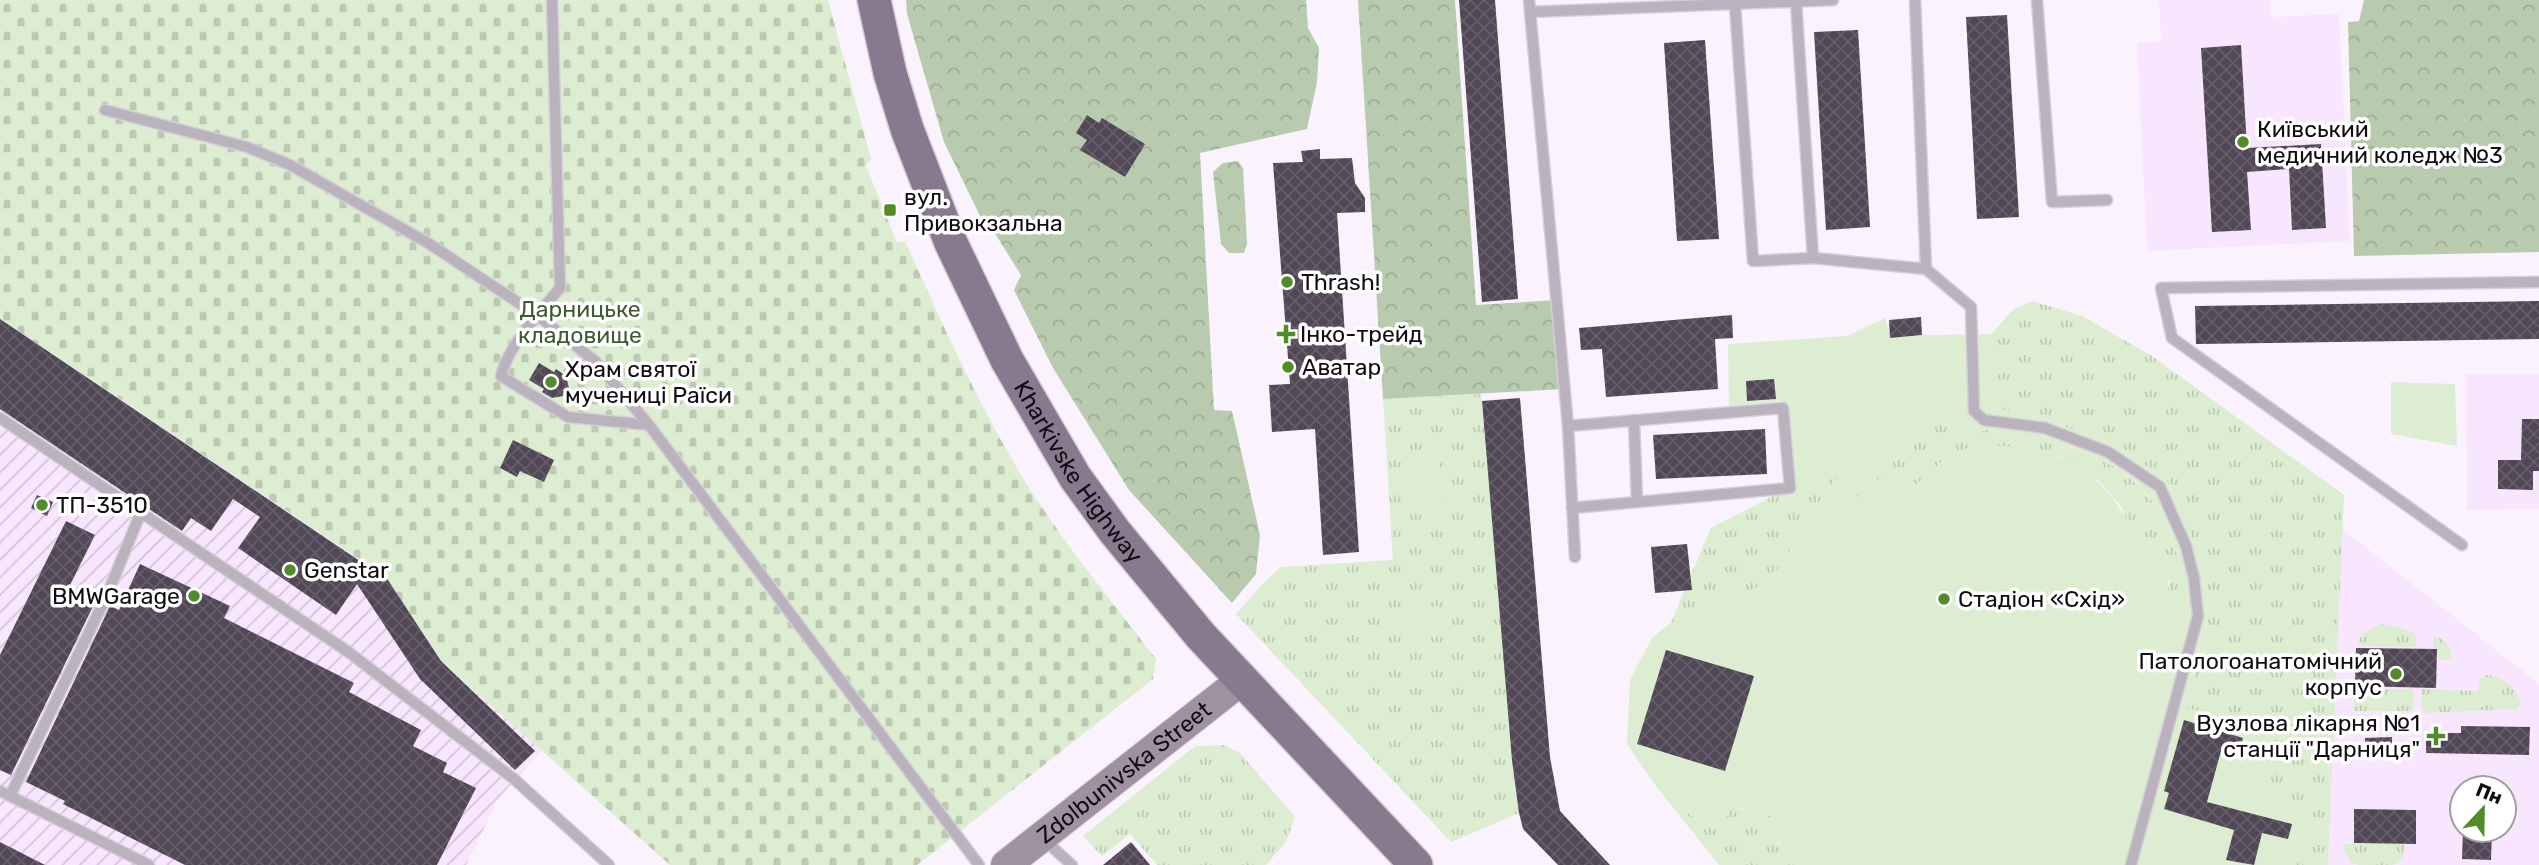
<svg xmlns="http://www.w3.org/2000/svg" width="2539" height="865" viewBox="0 0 2539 865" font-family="Rubik,sans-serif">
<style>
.built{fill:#f8e6fe;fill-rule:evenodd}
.industrial{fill:url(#industrial-furrows)}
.grass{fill:url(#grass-tufts)}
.forest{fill:url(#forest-crowns)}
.cemetery{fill:url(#cemetery-stones)}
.green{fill:#dcedd2;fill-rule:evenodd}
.building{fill:url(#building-cross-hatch)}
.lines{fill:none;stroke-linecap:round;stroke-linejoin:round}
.lane-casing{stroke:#d5ced7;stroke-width:13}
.secondary-casing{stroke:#d5ced7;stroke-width:32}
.primary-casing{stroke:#d5ced7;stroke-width:36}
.lane{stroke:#bab2bd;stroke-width:10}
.secondary{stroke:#9d91a2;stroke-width:30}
.primary{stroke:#88798e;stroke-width:33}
.poi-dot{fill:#528c28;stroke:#fff;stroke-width:2.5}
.labels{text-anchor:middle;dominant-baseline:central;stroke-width:7;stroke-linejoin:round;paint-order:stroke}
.poi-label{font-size:23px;fill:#100c12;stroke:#fff;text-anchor:start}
.park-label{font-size:23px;fill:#3f5a30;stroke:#fff}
.street-label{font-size:23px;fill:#100c12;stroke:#fff}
</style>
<defs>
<pattern id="industrial-furrows" width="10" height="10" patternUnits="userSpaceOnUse" patternTransform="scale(1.75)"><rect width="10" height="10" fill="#f8e6fe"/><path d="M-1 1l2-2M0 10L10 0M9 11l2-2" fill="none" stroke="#d4c4d9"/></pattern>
<pattern id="grass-tufts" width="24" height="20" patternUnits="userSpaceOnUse" patternTransform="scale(1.75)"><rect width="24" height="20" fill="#dcedd2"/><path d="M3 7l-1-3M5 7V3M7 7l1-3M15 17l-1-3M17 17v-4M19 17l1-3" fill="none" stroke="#bccab3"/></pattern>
<pattern id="forest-crowns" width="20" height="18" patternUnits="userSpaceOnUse" patternTransform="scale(1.75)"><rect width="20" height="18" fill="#b9cbaf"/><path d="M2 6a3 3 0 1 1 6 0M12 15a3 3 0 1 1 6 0" fill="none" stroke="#9ead96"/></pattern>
<pattern id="cemetery-stones" width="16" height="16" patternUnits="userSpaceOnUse" patternTransform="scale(1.75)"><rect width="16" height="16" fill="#dcedd2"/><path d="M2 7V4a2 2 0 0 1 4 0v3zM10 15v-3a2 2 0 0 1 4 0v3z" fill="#bccab3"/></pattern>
<pattern id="building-cross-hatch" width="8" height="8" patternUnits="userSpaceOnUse" patternTransform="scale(1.75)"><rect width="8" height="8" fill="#514755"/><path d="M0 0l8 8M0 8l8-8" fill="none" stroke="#655d69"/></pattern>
</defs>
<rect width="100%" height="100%" fill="#faf3fd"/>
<g class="built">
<path d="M2159 0H2270L2271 17 2339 14 2350 241 2147 251 2137 43 2161 41Z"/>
<path d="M2466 374H2539V509L2467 510Z"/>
<path d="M2341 528 2539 684V865H2328ZM2462 788H2504V830H2462Z"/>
</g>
<path class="industrial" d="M0 319 386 577 441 661 542 750 499 798 466 865H0Z"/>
<g class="grass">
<path d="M2032 301 2082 316 2152 356 2344 495 2328 865H2296L2306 817 2262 803 2266 731 2184 707 2196 667 2204 616 2166 478 2108 442 2047 420 1989 406 1991 334 2014 309Z"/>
<path d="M1481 394 1519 813 1451 842 1236 614 1266 580 1281 567 1393 560 1383 399Z"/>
<path d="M1955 421 1964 434C1974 433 1985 430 1996 429 2013 428 2036 438 2053 443 2143 465 2174 512 2187 601L2166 597 2170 581 2136 541 2120 505 2100 482 2060 456 1944 460 1917 484 1872 479 1866 499 1846 493C1861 470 1883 446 1907 431 1921 423 1940 422 1955 421Z"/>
<path d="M1853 455 1806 520 1784 562 1762 585 1741 594 1716 593 1702 614 1688 625 1671 622 1711 528Z"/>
<path d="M2380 624 2399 627 2416 634V647L2363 646 2358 641 2364 633Z"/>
<path d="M2433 635C2447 641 2451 646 2452 660H2438V648L2433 647Z"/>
<path d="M2487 675C2502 676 2516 688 2521 703L2517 709 2425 713 2421 707V689L2478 691 2480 679Z"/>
<path d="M2354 689H2413V711H2353Z"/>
<path d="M1223 745 1240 753 1295 817 1286 842 1266 865H1157L1130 834 1102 856 1083 836 1195 746Z"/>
<path d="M1731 807 1772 816 1778 842 1794 865H1727L1683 811 1720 829Z"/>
<path d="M2344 844H2404L2403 857 2393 865H2359L2351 862 2344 851Z"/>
</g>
<g class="forest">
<path d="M906 0H1306L1308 28 1319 48 1317 82 1307 129 1200 153 1214 410 1232 411 1260 535 1256 574 1232 603 1129 490 1053 368 1014 290 1021 275 991 227 983 222 944 142 907 14Z"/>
<path d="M1358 0H1455L1476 305 1556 300 1564 389 1383 399Z"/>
<path d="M2364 0H2539V252L2354 256 2348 22 2359 21Z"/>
<path d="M1238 161 1243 168 1247 243 1244 253H1229L1221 244 1213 172 1223 163Z"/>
</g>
<path class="cemetery" d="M0 0H828L871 159 866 166 897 243 905 241C941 321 976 400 1021 475 1061 540 1110 599 1156 659L1153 679 917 865H670L441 661 386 577 0 319Z"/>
<g class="green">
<path d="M1885 318 1891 338 1922 335 1991 334 1990 406 2047 420 2108 442 2166 478 2192 540 2204 584V616L2196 667 2184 707 2266 731 2262 803 2306 817 2296 865H1794C1784 850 1771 836 1772 816L1732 807 1720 829 1685 812 1727 865H1719L1652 781 1627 744 1630 680 1652 638 1671 622 1688 625 1702 614 1716 593 1730 589 1741 594 1762 585 1784 562 1806 520 1852 457 1790 488 1783 401 1729 406 1728 344 1847 336ZM1955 421 1963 434C1975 433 1989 428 2001 430 2018 432 2036 438 2053 443 2143 465 2174 511 2187 601L2166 596C2172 575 2168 563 2157 545L2136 541C2113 481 2067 446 2001 446 1991 446 1979 444 1969 447 1948 455 1933 469 1917 484L1871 479 1866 499 1846 493C1861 470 1884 446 1907 431 1921 423 1940 422 1955 421Z"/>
<path d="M2391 382 2455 384 2457 446 2391 434Z"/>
<path d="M1439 451 1443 512 1411 514 1407 454Z"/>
<path d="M1439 606 1443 635 1404 643V609Z"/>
</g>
<g class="building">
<path d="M1459 0H1495L1518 299 1482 302Z"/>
<path d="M2007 15 2019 217 1977 219 1966 17Z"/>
<path d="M1858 30 1870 227 1826 230 1814 32Z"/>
<path d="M1705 40 1719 239 1677 241 1664 43Z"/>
<path d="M2241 45 2247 148 2321 144 2326 228 2292 230 2289 169 2247 172 2251 230 2212 232 2201 48Z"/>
<path d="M1087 115 1099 123 1102 118 1145 144 1125 177 1080 150 1087 140 1076 133Z"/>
<path d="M1320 149V159L1352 158 1355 183 1365 198V212L1337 213 1359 552 1323 555 1315 429 1272 432 1269 385 1290 384 1273 163 1303 162 1301 151Z"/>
<path d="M2539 301V339L2196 344 2195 306Z"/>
<path d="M1732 315 1733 338 1715 339 1718 389 1606 397 1602 349 1581 350 1579 328Z"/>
<path d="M1921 317 1922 335 1890 338 1889 320Z"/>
<path d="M0 319 388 580 441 661 535 751 515 770 420 679 357 584 336 615 238 548 260 517 233 499 211 531 191 518 182 531 0 409Z"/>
<path d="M539 363 554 372 556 369 566 376 569 388 563 396 552 398 542 392 544 389 529 380Z"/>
<path d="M1774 379 1776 399 1747 401 1746 381Z"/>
<path d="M1520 398 1550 757 1560 811 1610 865H1558L1523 829 1519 813 1512 760 1482 401Z"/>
<path d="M2522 419H2539V471H2533V490L2498 489V460H2521Z"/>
<path d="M1765 429 1767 474 1656 479 1653 435Z"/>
<path d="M513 440 554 460 544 482 520 471 517 477 500 468Z"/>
<path d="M37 495 53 502 47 516 31 508Z"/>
<path d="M66 521 95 535 69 587 96 600 11 775 0 770V655Z"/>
<path d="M1687 544 1692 590 1655 593 1651 547Z"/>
<path d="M140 564 230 606 224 618 354 683 349 692 421 730 413 746 447 763 443 772 476 788 437 865H185L63 804 65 801 26 782 110 606 119 610Z"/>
<path d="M2356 648 2437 649 2436 688 2355 686Z"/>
<path d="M1666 650 1754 676 1725 771 1637 744Z"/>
<path d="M2184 720 2243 738 2238 756 2221 751 2207 802 2292 824 2288 839 2262 833 2254 865 2226 860 2234 830 2164 809 2169 793 2164 791Z"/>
<path d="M2461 726 2530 727 2529 755 2426 753V733H2461Z"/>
<path d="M2392 737V754L2366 755 2365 738Z"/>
<path d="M2354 809 2416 810V844L2354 843Z"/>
<path d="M2463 830H2492L2491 860 2462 859Z"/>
<path d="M0 842 45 865H0Z"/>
<path d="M1131 842 1150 865H1103Z"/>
</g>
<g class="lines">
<g class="lane-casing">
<g id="lane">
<path d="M552 0 560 288C540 312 508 346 501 376L568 417 649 425 979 865"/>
<path d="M1529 0 1568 426 1575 557"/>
<path d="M1915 0 1926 269 1971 307 1974 411 1984 420 2045 428 2108 452 2160 487 2186 546 2194 578 2198 616 2131 865"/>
<path d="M2037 0 2052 202 2107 200"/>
<path d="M1796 2 1813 258"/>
<path d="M1735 5 1753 261 1813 258 1926 269"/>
<path d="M1530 12 1833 0"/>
<path d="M105 110 247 147 290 165 428 243 537 315 595 361 649 425"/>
<path d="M0 418 347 651 514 779 609 865"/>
<path d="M1634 420 1637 502"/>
<path d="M1568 426 1783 408 1790 488 1572 508"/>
<path d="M2462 545 2172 338 2161 288 2539 282"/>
<path d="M0 791 149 865"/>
<path d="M10 796 107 595 141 512"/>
<path d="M1043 839 1072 865"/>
</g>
</g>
<g class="secondary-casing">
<g id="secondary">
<path id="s1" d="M1006 865 1243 679"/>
</g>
</g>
<g class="primary-casing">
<g id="primary">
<path id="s2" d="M874 0 890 73 907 129 951 243 1007 360 1075 477 1115 532 1201 636 1416 865"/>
</g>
</g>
<use href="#lane" class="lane"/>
<use href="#secondary" class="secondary"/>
<use href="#primary" class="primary"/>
</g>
<g class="poi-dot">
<circle cx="2243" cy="142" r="7"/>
<rect x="883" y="203" width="14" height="14" rx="3.5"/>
<circle cx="1287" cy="282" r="7"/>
<path d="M1282.5 323.5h7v7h7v7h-7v7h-7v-7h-7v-7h7z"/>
<circle cx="1288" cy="367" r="7"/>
<circle cx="551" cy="382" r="7"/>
<circle cx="42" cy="505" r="7"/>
<circle cx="290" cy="570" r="7"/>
<circle cx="194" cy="596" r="7"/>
<circle cx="1944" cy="599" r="7"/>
<circle cx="2396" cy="674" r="7"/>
<path d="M2432.5 725.5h7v7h7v7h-7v7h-7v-7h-7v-7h7z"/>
</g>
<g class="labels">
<g class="poi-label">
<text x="2257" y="129">Київський<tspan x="2257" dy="26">медичний коледж №3</tspan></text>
<text x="904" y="197">вул.<tspan x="904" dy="26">Привокзальна</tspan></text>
<text x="1301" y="282">Thrash!</text>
<text x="1300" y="334">Інко-трейд</text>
<text x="1302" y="367">Аватар</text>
<text x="565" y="369">Храм святої<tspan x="565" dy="26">мучениці Раїси</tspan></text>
<text x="56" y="505">ТП-3510</text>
<text x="304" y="570">Genstar</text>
<text x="180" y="596" text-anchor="end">BMWGarage</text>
<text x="1958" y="599">Стадіон «Схід»</text>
<text x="2382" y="661" text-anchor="end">Патологоанатомічний<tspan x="2382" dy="26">корпус</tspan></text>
<text x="2420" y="723" text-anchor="end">Вузлова лікарня №1<tspan x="2420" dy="26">станції "Дарниця"</tspan></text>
</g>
<g class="park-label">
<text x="580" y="309">Дарницьке<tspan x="580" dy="26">кладовище</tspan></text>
</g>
<g class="street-label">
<text stroke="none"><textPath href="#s2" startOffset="518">Kharkivske Highway</textPath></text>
<text stroke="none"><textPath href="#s1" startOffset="150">Zdolbunivska Street</textPath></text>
</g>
</g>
<g transform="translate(2483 809) rotate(22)"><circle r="33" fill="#ffffff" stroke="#9f9ea0" stroke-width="2"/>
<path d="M0-5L12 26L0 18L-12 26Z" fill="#528c28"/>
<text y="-10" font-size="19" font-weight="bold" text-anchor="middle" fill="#100c12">Пн</text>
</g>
</svg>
